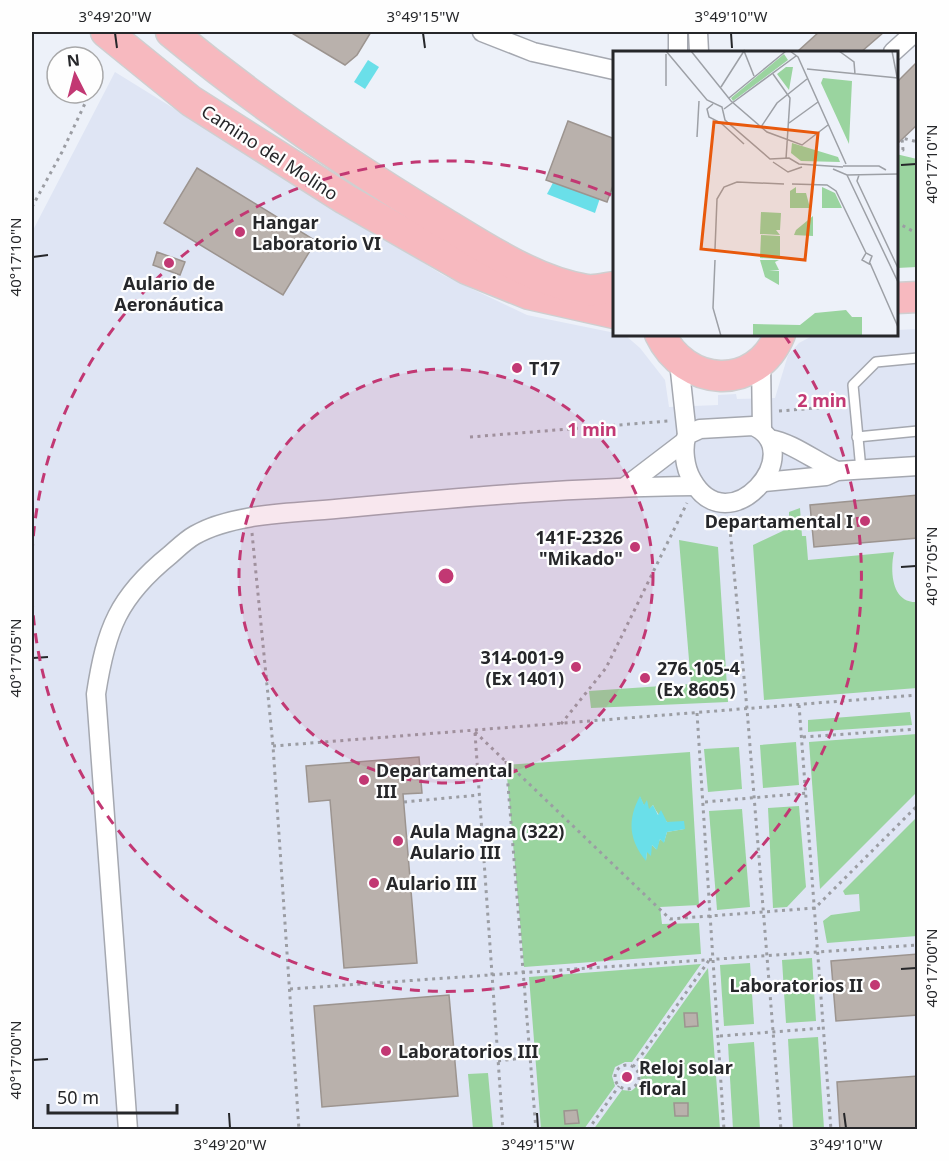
<svg xmlns="http://www.w3.org/2000/svg" width="949" height="1161" viewBox="0 0 949 1161" font-family="'Noto Sans',sans-serif">
<style>
.built{fill:#dfe5f4}
.green{fill:#9ad49f;fill-rule:evenodd}
.water{fill:#6adfe9}
.building{fill:#b9b1ac;stroke:#9c948f;stroke-width:1.5}
.lines{fill:none;stroke-linecap:round;stroke-linejoin:round}
.lane-casing{stroke:#a5a8b0;stroke-width:12}
.street-casing{stroke:#a5a8b0;stroke-width:21}
.primary-casing{stroke:#cfcfd0;stroke-width:33}
.path{stroke:#9b9da3;stroke-width:3;stroke-dasharray:3 4.5;stroke-linecap:butt}
.lane{stroke:#fff;stroke-width:9}
.street{stroke:#fff;stroke-width:18}
.primary{stroke:#f7b9bf;stroke-width:30}
.ticks{fill:none;stroke:#26272a;stroke-width:2}
.ring{fill:none;stroke:#c23873;stroke-width:3;stroke-dasharray:10 8}
.poi-dot{fill:#c23873;stroke:#fefefe;stroke-width:2}
.labels{text-anchor:middle;dominant-baseline:central;stroke-width:4.5;stroke-linejoin:round;paint-order:stroke}
.street-label{font-size:18px;fill:#26272a;stroke:#fefefe}
.poi-label{font-size:18px;font-weight:bold;fill:#26272a;stroke:#fefefe;text-anchor:start}
.inset-road{fill:none;stroke:#9da0a6;stroke-width:1.5}
.view{fill:#e8590c;fill-opacity:0.15;stroke:#e8590c;stroke-width:3}
.inset-edge{fill:none;stroke:#26272a;stroke-width:3}
.centre{fill:#c23873;stroke:#fefefe;stroke-width:3}
.ring-label{font-size:18px;text-anchor:middle;font-weight:bold;fill:#c23873;stroke:#fefefe;stroke-width:4.5;stroke-linejoin:round;paint-order:stroke}
.neatline{fill:none;stroke:#26272a;stroke-width:2}
.ticks-label{font-size:15px;text-anchor:middle;fill:#26272a}
</style>
<rect width="100%" height="100%" fill="#edf1f9"/>
<path class="built" d="M115 72 443 275 527 315 625 335 640 348 665 380 669 407 718 405V395L736 394 737 399 775 398 788 355 799 343 814 335 896 334 897 330 917 329V1129L32 1130V232Z"/>
<g class="green">
<path d="M896 154 917 159V267L897 268Z"/>
<path d="M800 508 802 536H806L808 560 894 552C890 570 891 603 917 602V688L764 700 753 545 789 528V512Z"/>
<path d="M679 540 718 547 728 702 591 708 589 691 691 684Z"/>
<path d="M910 712 912 725 808 732V720Z"/>
<path d="M917 734V792L820 889 809 742Z"/>
<path d="M796 742 799 785 763 788 760 745Z"/>
<path d="M739 747 742 789 708 792 704 749Z"/>
<path d="M690 752 699 905 660 907 662 924 699 923 701 954 524 967 506 765ZM640 797 644 806 649 810 653 805C660 820 669 824 684 829L667 832 664 842 660 839 656 849 652 845 647 851 646 860Z"/>
<path d="M799 806 806 887 787 907 773 908 768 808Z"/>
<path d="M742 809 750 907 717 910 709 811Z"/>
<path d="M917 817V936L827 943 823 921 831 915 860 911 859 894 845 895 843 891Z"/>
<path d="M812 958 816 1021 786 1023 782 960Z"/>
<path d="M750 963 754 1024 724 1026 720 965Z"/>
<path d="M701 964 632 1062H625L615 1067 612 1076 615 1086 584 1129H541L529 977Z"/>
<path d="M708 968 720 1129 593 1130 622 1090 631 1091C641 1084 643 1078 638 1066Z"/>
<path d="M818 1037 824 1129H793L788 1039Z"/>
<path d="M754 1042 760 1129H733L728 1044Z"/>
<path d="M488 1073 493 1129H473L468 1074Z"/>
</g>
<g class="water">
<path d="M368 60 379 67 365 89 354 82Z"/>
<path d="M557 175 602 192 595 213 547 194Z"/>
<path d="M640 796 644 805 647 800 649 809 653 805 658 815 661 810 667 822 684 821 685 829 667 832 664 843 660 839 657 850 652 845 651 856 647 852 646 861C629 840 627 820 640 796Z"/>
</g>
<g class="building">
<path d="M290 32H371L357 55 345 65Z"/>
<path d="M819 32H884L861 52H797Z"/>
<path d="M918 61V124L897 144V82Z"/>
<path d="M568 121 615 139V180L607 202 546 180Z"/>
<path d="M197 168 316 241 283 295 164 223Z"/>
<path d="M157 252 185 262 180 275 153 265Z"/>
<path d="M918 495V538L814 547 810 505Z"/>
<path d="M419 757 422 793 403 794 417 963 344 968 330 800 309 802 306 766Z"/>
<path d="M918 954V1015L836 1021 831 961Z"/>
<path d="M449 995 458 1096 322 1107 314 1006Z"/>
<path d="M684 1013H697L698 1026 685 1027Z"/>
<path d="M918 1076V1130H840L837 1082Z"/>
<path d="M674 1103H688V1116H675Z"/>
<path d="M577 1110 579 1123 565 1124 564 1111Z"/>
</g>
<g class="lines">
<g class="lane-casing">
<g id="lane">
<path d="M857 437 918 431"/>
<path d="M861 470 853 385 876 362 918 358"/>
</g>
</g>
<g class="street-casing">
<g id="street">
<path d="M482 32 533 52 614 70"/>
<path d="M678 32V52"/>
<path d="M698 32 699 52"/>
<path d="M893 52 915 32"/>
<path d="M761 361 762 430"/>
<path d="M679 362 687 435"/>
<path d="M753 426C810 451 729 546 692 480 685 468 682 448 687 435L700 429Z"/>
<path d="M770 439C793 443 815 461 837 471"/>
<path d="M764 482 826 476 837 471 918 466"/>
<path d="M625 487 684 442"/>
<path d="M128 1130 96 694C106 629 118 597 170 555 178 548 186 540 195 535 235 512 300 513 346 508 462 497 579 487 695 486"/>
</g>
</g>
<g class="primary-casing">
<g id="primary">
<path d="M106 32 191 101 345 199 467 269 529 294 614 313"/>
<path d="M171 32C257 103 348 165 444 223 487 249 536 282 587 290 596 291 606 288 614 287"/>
<path d="M896 298 918 297"/>
<path d="M660 334C685 387 756 393 780 334"/>
</g>
</g>
<g class="path">
<path d="M93 79 95 69 103 60"/>
<path d="M896 147 903 150 902 138 918 142"/>
<path d="M32 207 62 152 90 93"/>
<path d="M896 222 918 234"/>
<path d="M779 411 841 406"/>
<path d="M470 437 668 421"/>
<path d="M729 519 747 709 781 1130"/>
<path d="M252 533 273 746 299 1130"/>
<path d="M799 705 831 1130"/>
<path d="M697 713 724 1130"/>
<path d="M561 724 606 668 687 503"/>
<path d="M475 732 670 919 815 908 918 805"/>
<path d="M475 733 503 1130"/>
<path d="M803 737 918 729"/>
<path d="M273 746 918 695"/>
<path d="M506 761 536 1130"/>
<path d="M404 802 479 795"/>
<path d="M705 802 807 793"/>
<path d="M482 838 512 835"/>
<path d="M290 989 918 945"/>
<path d="M720 1036 824 1028"/>
<path d="M498 1061 530 1057"/>
<circle cx="627" cy="1077" r="12"/>
<path d="M633 1067 710 959"/>
<path d="M588 1130 619 1086"/>
</g>
<use href="#lane" class="lane"/>
<use href="#street" class="street"/>
<use href="#primary" class="primary"/>
</g>
<path class="ticks" d="M115 33 117 48M423 33 425 48M731 33 732 48M901 165 916 164M33 257 48 255M901 567 916 566M33 658 48 657M901 969 916 968M33 1060 48 1059M229 1113 230 1128M537 1113 538 1128M844 1113 846 1128"/>
<circle cx="446" cy="576" r="207" fill="#c23873" fill-opacity=".12"/>
<g class="ring">
<circle cx="446" cy="576" r="207"/>
<path d="M32 554A415 415 0 0 1 611 195M784 335A415 415 0 1 1 32 598"/>
</g>
<g class="poi-dot">
<circle cx="240" cy="232" r="6"/>
<circle cx="169" cy="263" r="6"/>
<circle cx="517" cy="368" r="6"/>
<circle cx="865" cy="521" r="6"/>
<circle cx="635" cy="547" r="6"/>
<circle cx="576" cy="667" r="6"/>
<circle cx="645" cy="678" r="6"/>
<circle cx="364" cy="780" r="6"/>
<circle cx="398" cy="841" r="6"/>
<circle cx="374" cy="883" r="6"/>
<circle cx="875" cy="985" r="6"/>
<circle cx="386" cy="1051" r="6"/>
<circle cx="627" cy="1077" r="6"/>
</g>
<g class="labels">
<g class="street-label">
<text transform="translate(270 152) rotate(33)">Camino del Molino</text>
</g>
<g class="poi-label">
<text x="252" y="222">Hangar<tspan x="252" dy="21">Laboratorio VI</tspan></text>
<text x="169" y="283" text-anchor="middle">Aulario de<tspan x="169" dy="21">Aeronáutica</tspan></text>
<text x="529" y="368">T17</text>
<text x="853" y="521" text-anchor="end">Departamental I</text>
<text x="623" y="537" text-anchor="end">141F-2326<tspan x="623" dy="21">"Mikado"</tspan></text>
<text x="564" y="657" text-anchor="end">314-001-9<tspan x="564" dy="21">(Ex 1401)</tspan></text>
<text x="657" y="668">276.105-4<tspan x="657" dy="21">(Ex 8605)</tspan></text>
<text x="376" y="770">Departamental<tspan x="376" dy="21">III</tspan></text>
<text x="410" y="831">Aula Magna (322)<tspan x="410" dy="21">Aulario III</tspan></text>
<text x="386" y="883">Aulario III</text>
<text x="863" y="985" text-anchor="end">Laboratorios II</text>
<text x="398" y="1051">Laboratorios III</text>
<text x="639" y="1067">Reloj solar<tspan x="639" dy="21">floral</tspan></text>
</g>
</g>
<g transform="translate(613 51)">
<rect width="285" height="285" fill="#edf1f9"/>
<path d="M171 3 175 9 120 50 118 47ZM173 16H180L176 39 164 23ZM210 27 239 30 236 93 208 32ZM179 92 225 106 227 111 188 110 178 102ZM183 136V142H193L197 157H177V140ZM209 136 222 142 229 157H209ZM148 161 168 162 167 179H163L167 184 147 183ZM200 165V185L181 184 183 179ZM148 184 167 185V208L147 207ZM147 209H166L162 211 166 219H156L166 220V234L152 226ZM233 259 239 266H249V285H140V273L187 274 202 262Z" fill="#9ad49f"/>
<path class="inset-road" d="M53 0 94 49 109 56 112 69 157 108 176 107 186 113 230 116M78 0 118 50 154 81 189 94 215 74M177 0 185 6 233 113M226 0 241 11 242 23M279 0 284 26M194 18 285 27M160 23 177 47 173 108M53 35V3M108 36 131 0 141 25M116 47 173 0M100 53 94 58 96 66 108 72 131 93M111 58 183 5M176 72 205 51M148 76 164 52 194 28M84 86 86 50M160 111 175 121 189 116M230 115H266L273 119M220 118 234 124 285 123M234 124 285 231M246 124 244 130 285 217M179 133 214 134 223 140 253 202 259 205 256 213 249 209 253 202M102 198 104 148 111 136 124 131 171 133M102 209 100 257 108 285M257 212 285 276"/>
<path class="view" d="M101 71 205 82 192 209 88 198Z"/>
<rect width="285" height="285" class="inset-edge"/>
</g>
<circle cx="446" cy="576" r="9" class="centre"/>
<g class="ring-label">
<text x="822" y="407">2 min</text>
<text x="592" y="436">1 min</text>
</g>
<rect width="949" height="1161" fill="none" stroke="#fefefe" stroke-width="66"/>
<g transform="translate(75 75) rotate(354)"><circle r="28" fill="#fefefe" stroke="#a8a8a9" stroke-width="1.5"/>
<path d="M0-4.5L10 22L0 15L-10 22Z" fill="#c23873"/>
<text y="-9" font-size="16" font-weight="bold" text-anchor="middle" fill="#26272a">N</text>
</g>
<path d="M48 1104v9h129v-9" fill="none" stroke="#26272a" stroke-width="3"/>
<text x="57" y="1104" font-size="18" fill="#26272a" stroke="#fefefe" stroke-width="4.5" paint-order="stroke">50 m</text>
<rect x="33" y="33" width="883" height="1095" class="neatline"/>
<g class="ticks-label">
<text x="115" y="22">3°49'20"W</text>
<text x="423" y="22">3°49'15"W</text>
<text x="731" y="22">3°49'10"W</text>
<text transform="translate(932 164) rotate(-90)" y="5">40°17'10"N</text>
<text transform="translate(16 257) rotate(-90)" y="5">40°17'10"N</text>
<text transform="translate(932 566) rotate(-90)" y="5">40°17'05"N</text>
<text transform="translate(16 658) rotate(-90)" y="5">40°17'05"N</text>
<text transform="translate(932 968) rotate(-90)" y="5">40°17'00"N</text>
<text transform="translate(16 1060) rotate(-90)" y="5">40°17'00"N</text>
<text x="230" y="1150">3°49'20"W</text>
<text x="538" y="1150">3°49'15"W</text>
<text x="846" y="1150">3°49'10"W</text>
</g>
</svg>
